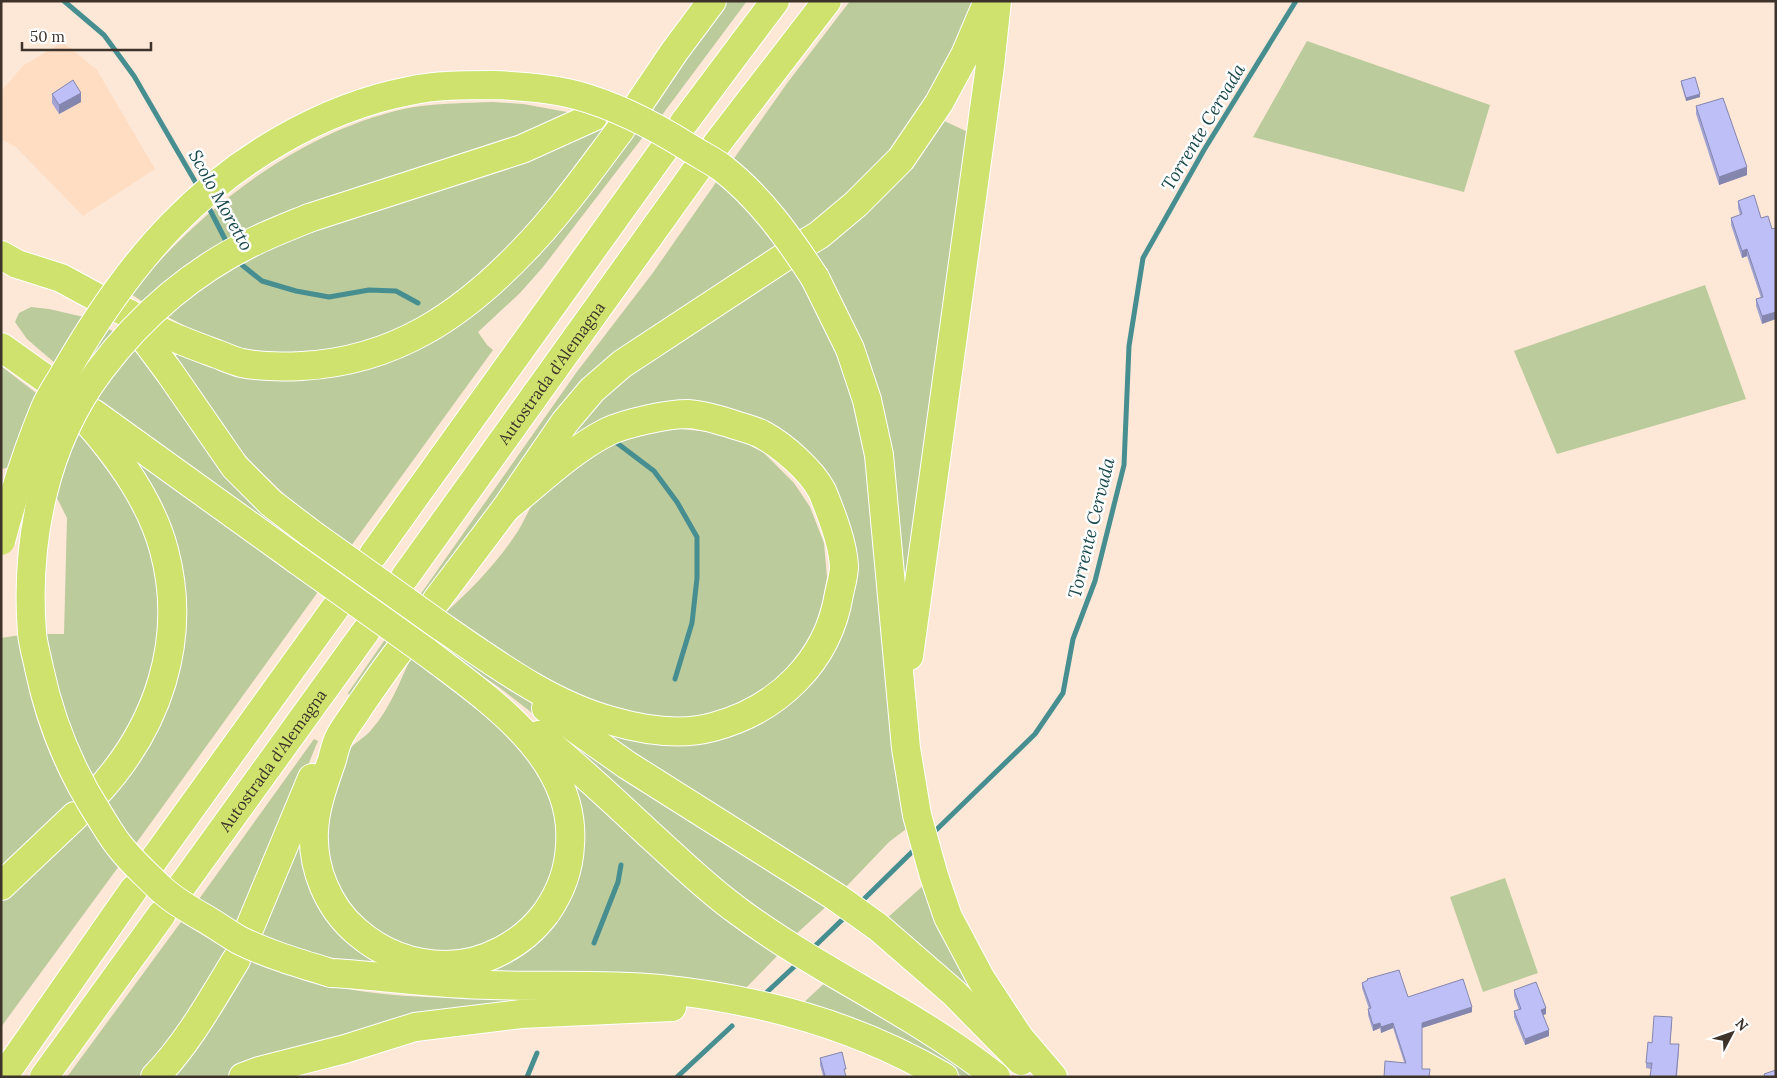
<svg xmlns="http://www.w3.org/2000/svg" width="1777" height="1078" viewBox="0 0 1777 1078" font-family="Lora,serif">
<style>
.built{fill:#ffddc3}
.green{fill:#bbcb9c}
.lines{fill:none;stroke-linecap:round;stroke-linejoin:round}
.stream{stroke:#478e90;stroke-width:5}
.highway-casing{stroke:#fff;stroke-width:30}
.highway{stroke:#cee26d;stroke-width:28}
.highway-bridge-casing{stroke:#fff;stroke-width:30;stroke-linecap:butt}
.highway-bridge{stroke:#cee26d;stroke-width:28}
.wall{fill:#a3a4d4}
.shaded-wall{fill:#8586ad}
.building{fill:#bebff7;stroke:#8586ad}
.labels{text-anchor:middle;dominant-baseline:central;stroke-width:5;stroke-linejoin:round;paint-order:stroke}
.street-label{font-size:16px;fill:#3d332b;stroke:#fff}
.water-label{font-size:18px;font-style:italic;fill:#1a494c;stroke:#fff}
</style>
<rect width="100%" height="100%" fill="#fde8d7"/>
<path class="built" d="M63 42 97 70 155 169 83 216 16 147 1 139V91L24 65Z"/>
<g class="green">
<path d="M726 1H747L659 119 642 112Z"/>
<path d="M850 1H976L952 61 901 143 802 236 730 164 788 82Z"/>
<path d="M1307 41 1490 105 1464 192 1253 137Z"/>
<path d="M493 102 523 104 578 114 370 191 146 304 131 294C199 209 305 127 414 107 440 103 467 103 493 102Z"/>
<path d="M940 119 970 133 908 585H900L851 320 827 270 812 250Z"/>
<path d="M603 121 614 125 516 247 428 321 345 350 275 354 240 349 196 332 166 316 209 284 245 261 280 244 337 221Z"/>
<path d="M630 131 643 137 543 267 520 293 478 332 487 345 493 350 351 546 289 499 253 464 236 445 176 358V355H182L240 370 427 340Z"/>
<path d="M717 181 736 197 784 249 632 345 427 599 420 595 576 373 652 274Z"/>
<path d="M794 263 833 337 863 425 910 826 889 842 843 890 595 728 758 719 842 609 826 495 712 413 564 448 560 440 602 394Z"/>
<path d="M1705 285 1746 399 1557 454 1514 351Z"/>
<path d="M31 307 49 309 84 317 56 364 27 339 15 322 19 313Z"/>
<path d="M105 327 116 333 79 382 74 379Z"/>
<path d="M133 349 151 368 301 536 297 543 95 398Z"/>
<path d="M1 366 40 396 12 467 1 469Z"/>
<path d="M681 429 710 432 737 439 763 452 794 483 810 507 824 543 827 577 823 599 814 631 792 670 737 710 675 721 592 704 523 668 445 613C473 588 498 562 518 531 525 520 529 508 537 497L598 452 626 440 658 430Z"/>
<path d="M78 431 128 498 138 517 154 563 161 607 151 685 106 772 84 782 41 634H64L67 518 54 492Z"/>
<path d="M125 443 320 589 132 849 100 805 179 644Z"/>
<path d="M20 635C25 694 45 754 76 805L1 876V638Z"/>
<path d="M436 636 559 723 829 904 795 935 725 885 540 719 500 688 432 641Z"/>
<path d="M386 638 392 642 350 697 348 693Z"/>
<path d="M411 657 495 718 536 758 563 823 548 893 506 939 452 956 397 947 351 912 329 869 324 824 346 753C354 742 364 739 372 729 390 708 400 682 411 657Z"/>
<path d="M314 739 318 741C312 754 308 767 302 780L238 933 194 906Z"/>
<path d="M567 776 781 952 742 992 385 976 255 942 301 827 318 887 432 971 554 919Z"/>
<path d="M85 821 119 866 1 1027V901Z"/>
<path d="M1505 878 1538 973 1483 992 1450 897Z"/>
<path d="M926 883 980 990 972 993 886 919Z"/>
<path d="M181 922 231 952 143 1077H67Z"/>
<path d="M248 959C360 1010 487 997 607 995L241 1072 229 1077H168Z"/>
<path d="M828 980 984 1077H963L918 1050 801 1005Z"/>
</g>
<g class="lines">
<g class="stream">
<path d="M64 1 104 35 134 76 200 190"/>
<path d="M207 204 228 245"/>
<path d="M237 258 242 265 262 281 296 291 329 297 369 290 396 291 418 303"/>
<path d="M617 443 654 471 677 502 697 537V578L692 623 675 679"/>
<path d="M932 834 1035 734 1063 693 1073 639 1095 581 1124 465 1129 346 1143 258 1204 150 1296 1"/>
<path d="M863 900 916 848"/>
<path d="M594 943 618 882 621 865"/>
<path d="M815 946 844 918"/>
<path d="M767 992 796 965"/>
<path d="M527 1077 537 1053"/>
<path d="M677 1077 732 1026"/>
</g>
<g class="highway-casing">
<g id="highway">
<path d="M639 104 674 52 712 1"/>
<path d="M683 124 775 1"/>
<path d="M716 145 827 1"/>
<path d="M309 218 522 149 593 117"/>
<path d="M809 241 819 235 856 204 901 159 939 103 965 55 988 1"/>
<path d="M1 255 17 264 61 278 96 297"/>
<path d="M815 278 850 349 867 400 879 455 906 748 917 815 934 876 948 917 981 979 1019 1037 1053 1077"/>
<path d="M119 309 130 314"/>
<path d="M154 328C175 339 195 346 217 354 225 357 233 361 242 363 261 367 283 367 302 366 395 361 462 315 524 250 560 213 590 170 621 129"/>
<path d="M144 338 170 373 235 467 271 503 313 535"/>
<path d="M1 347 46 379"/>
<path d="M93 413 296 559"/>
<path d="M86 420C119 457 151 501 164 550 188 640 158 728 95 795"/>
<path d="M373 555 665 148"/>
<path id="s1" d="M405 577 698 168"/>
<path d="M436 601 506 508 565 422 592 390 622 364 786 256"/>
<path d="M442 627C495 663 549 704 612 721 643 730 680 736 713 727 777 710 828 662 839 594 841 585 844 575 844 566 843 548 837 530 831 514 828 506 825 498 822 491 811 470 783 446 763 435 754 430 744 428 735 425 720 420 704 415 688 414 667 414 626 423 607 432 570 451 539 482 506 508"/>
<path d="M399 651C385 669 372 688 359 707 353 717 345 726 340 736 336 743 334 752 332 760 324 783 315 807 314 831 312 868 328 907 356 931 381 953 412 965 446 965 484 965 523 944 546 913 560 893 569 870 570 845 577 757 487 698 425 651"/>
<path d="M909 656 990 66 997 1"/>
<path d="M546 708 627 765 836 897 878 927 954 993 1021 1061"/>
<path d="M539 735C577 767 613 800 649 834 678 860 706 888 738 911 820 972 916 1013 996 1077"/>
<path d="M150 865 336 607"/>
<path d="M1 886 75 816"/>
<path id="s2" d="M179 890 366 631"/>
<path d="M247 934 312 778"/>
<path d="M331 973C384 976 437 984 490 985 546 987 603 984 660 989 758 999 858 1026 944 1077"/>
<path d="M3 1077 134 889"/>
<path d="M44 1077 162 914"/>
<path d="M155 1077C188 1043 211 1001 236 960"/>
<path d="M243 1077 259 1071 345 1049 415 1027 521 1014 672 1007"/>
</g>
</g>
<use href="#highway" class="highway"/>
<g class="highway-bridge-casing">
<g id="highway-bridge">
<path d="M309 218C292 225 274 232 257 240 195 269 141 315 100 370 44 444 25 542 32 633 33 645 37 657 39 668 50 720 70 770 99 815 106 826 113 839 122 849 132 862 146 874 158 886 171 899 188 909 204 918 216 925 227 933 239 940 267 954 301 964 331 973"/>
<path d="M313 535 442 627"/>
<path d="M1 541C13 496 27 451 45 408 51 394 60 382 67 369 97 317 131 267 173 224 235 160 321 108 409 91 436 85 465 85 493 85 521 86 549 88 576 95 617 106 653 125 688 147 699 154 711 160 721 167 760 197 789 238 815 278"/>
<path d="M296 559 425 651"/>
</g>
</g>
<use href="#highway-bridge" class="highway-bridge"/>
</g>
<g class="wall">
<path d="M1681 81 1700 97 1686 101 1681 84Z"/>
<path d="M52 94 81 102 59 114 52 103Z"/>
<path d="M1696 106 1747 175 1719 185 1696 114Z"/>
<path d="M1738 201 1761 218 1768 216 1762 324 1756 306V299L1761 298 1747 256 1742 258 1731 225V218L1740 215 1738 208Z"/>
<path d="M1367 979 1408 997 1472 1012 1422 1028V1069L1430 1077 1404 1062 1393 1028 1381 1033 1380 1028 1373 1031 1368 1015V1009H1369L1362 988V983L1367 981Z"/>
<path d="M1514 990 1546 1014 1543 1015 1549 1036 1525 1045 1514 1017V1011L1519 1010 1514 996Z"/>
<path d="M1672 1023 1670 1044 1679 1050 1677 1077H1650L1651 1069 1646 1068V1063Z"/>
<path d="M820 1058 846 1075 823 1076 820 1065Z"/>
</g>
<g class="shaded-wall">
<path d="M81 93V102L59 114V105Z"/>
<path d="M1700 94V97L1686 101V98Z"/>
<path d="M1747 167V175L1719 185V177Z"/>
<path d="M1747 249V256L1742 258V251Z"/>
<path d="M1776 312V319L1762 324V316Z"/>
<path d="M1472 1007V1012L1422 1028V1023Z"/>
<path d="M1546 1008V1014L1541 1016V1010Z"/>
<path d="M1380 1023V1028L1373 1031V1025Z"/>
<path d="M1393 1023V1028L1381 1033V1027Z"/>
<path d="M1549 1030V1036L1525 1045V1039Z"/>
</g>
<g class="building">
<path d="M1695 77 1700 94 1686 98 1681 81Z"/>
<path d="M73 80 81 93 59 105 52 94Z"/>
<path d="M1723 98 1747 167 1719 177 1696 106Z"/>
<path d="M1754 195 1761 218 1768 216 1772 229 1775 228 1776 230V312L1762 316 1756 299 1763 297 1747 249 1742 251 1731 218 1742 214 1738 201Z"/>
<path d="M1399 970 1408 997 1463 979 1472 1007 1422 1023V1069H1430L1429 1077H1384L1385 1061 1406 1063 1393 1023 1381 1027 1380 1023 1373 1025 1368 1009 1371 1008 1362 983 1368 980 1367 979Z"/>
<path d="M1536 982 1546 1008 1541 1010 1549 1030 1525 1039 1514 1011 1521 1009 1514 990Z"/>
<path d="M1654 1016 1672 1017 1670 1044H1679L1676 1077H1650L1652 1063H1646L1648 1042 1652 1043Z"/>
<path d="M842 1052 846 1069H844L846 1077H821L825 1076 820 1058Z"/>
<path d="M1776 1070V1077H1765L1764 1074Z"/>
</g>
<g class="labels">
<g class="street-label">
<text stroke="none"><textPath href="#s1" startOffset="251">Autostrada d'Alemagna</textPath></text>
<text stroke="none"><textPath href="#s2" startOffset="160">Autostrada d'Alemagna</textPath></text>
</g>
<g class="water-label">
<text transform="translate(1203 127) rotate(-59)">Torrente Cervada</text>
<text transform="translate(221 200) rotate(61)">Scolo Moretto</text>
<text transform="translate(1091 528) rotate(-76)">Torrente Cervada</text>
</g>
</g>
<rect width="1777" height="1078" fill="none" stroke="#3d332b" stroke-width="5"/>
<g transform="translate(1732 1033) rotate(49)" stroke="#ffffff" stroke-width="4" paint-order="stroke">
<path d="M0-4L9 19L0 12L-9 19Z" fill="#3d332b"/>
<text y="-8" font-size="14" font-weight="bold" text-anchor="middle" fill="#3d332b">N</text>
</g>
<path d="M22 42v8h129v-8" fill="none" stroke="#3d332b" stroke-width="2.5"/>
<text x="30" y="42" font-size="15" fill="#3d332b" stroke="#ffffff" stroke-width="4" paint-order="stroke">50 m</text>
</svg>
